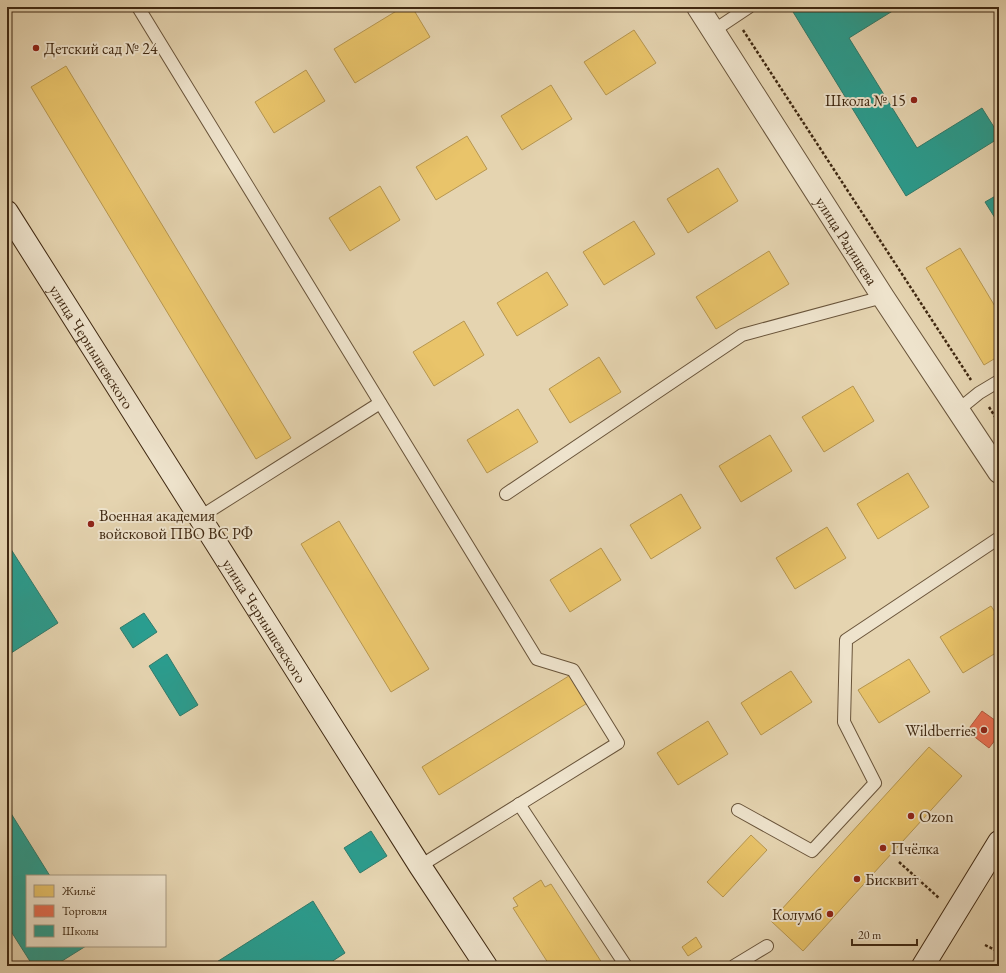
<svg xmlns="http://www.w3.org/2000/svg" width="1006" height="973" viewBox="0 0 1006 973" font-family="'EB Garamond',serif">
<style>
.homes{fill:#e9c46a;stroke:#b69650}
.shops{fill:#e76f51;stroke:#b55a3e}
.schools{fill:#2a9d8f;stroke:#317a6a}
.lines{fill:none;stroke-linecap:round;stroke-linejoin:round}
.lane-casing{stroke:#69543a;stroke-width:14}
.street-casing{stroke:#69543a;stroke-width:24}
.secondary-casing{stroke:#402912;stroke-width:24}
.path{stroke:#402912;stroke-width:2.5;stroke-dasharray:3 2;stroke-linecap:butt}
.lane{stroke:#eee3cc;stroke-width:12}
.street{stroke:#eee3cc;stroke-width:22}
.secondary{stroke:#eee3cc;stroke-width:22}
.poi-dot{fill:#8f2418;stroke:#eee3cc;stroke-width:1.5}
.labels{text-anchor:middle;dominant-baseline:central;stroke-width:4;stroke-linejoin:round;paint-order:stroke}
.poi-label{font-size:16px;fill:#402912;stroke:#eee3cc;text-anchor:start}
.street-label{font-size:16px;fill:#402912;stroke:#eee3cc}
</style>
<rect width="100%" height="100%" fill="#e5d4b0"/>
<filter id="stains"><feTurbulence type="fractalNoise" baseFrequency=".005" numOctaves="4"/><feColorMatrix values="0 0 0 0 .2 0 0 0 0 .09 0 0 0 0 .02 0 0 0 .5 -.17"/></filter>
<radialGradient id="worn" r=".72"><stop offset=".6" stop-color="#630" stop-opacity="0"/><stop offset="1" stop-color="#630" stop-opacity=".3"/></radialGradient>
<g class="homes">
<path d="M403 7H412L430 37 355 83 334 49Z"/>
<path d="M634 30 656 63 606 95 584 62Z"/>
<path d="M66 66 291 438 256 459 31 87Z"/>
<path d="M306 70 325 101 274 133 255 102Z"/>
<path d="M551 85 572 119 522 150 501 116Z"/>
<path d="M467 136 487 169 436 200 416 167Z"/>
<path d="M718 168 738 201 688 233 667 199Z"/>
<path d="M380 186 400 220 350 251 329 218Z"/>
<path d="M634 221 655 254 604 285 583 252Z"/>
<path d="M960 248 999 313V356L984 365 926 268Z"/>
<path d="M769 251 789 284 716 329 696 297Z"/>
<path d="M547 272 568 305 517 336 497 303Z"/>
<path d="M464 321 484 355 434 386 413 352Z"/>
<path d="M599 357 621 392 570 423 549 389Z"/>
<path d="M853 386 874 421 824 452 802 417Z"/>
<path d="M518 409 538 442 487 473 467 440Z"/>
<path d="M770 435 792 471 741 502 719 466Z"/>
<path d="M908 473 929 507 878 539 857 504Z"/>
<path d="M681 494 701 528 651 559 630 525Z"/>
<path d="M339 521 429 669 391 692 301 544Z"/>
<path d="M827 527 846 558 795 589 776 558Z"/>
<path d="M601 548 621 580 570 612 550 580Z"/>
<path d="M991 606 999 618V651L963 673 940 637Z"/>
<path d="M909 659 930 692 879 723 858 690Z"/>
<path d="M791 671 812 702 761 735 741 703Z"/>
<path d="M572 674 589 702 439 795 422 767Z"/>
<path d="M708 721 728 754 678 785 657 753Z"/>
<path d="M929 747 962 776 803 951 771 921Z"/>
<path d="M751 835 767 850 723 897 707 882Z"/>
<path d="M541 880 545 887 551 884 604 966H550L513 908 518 906 513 898Z"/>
<path d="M696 937 702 947 688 956 682 947Z"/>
</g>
<path class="shops" d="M982 711 999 723V735L989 748 967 731Z"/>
<g class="schools">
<path d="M790 7H899L849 38 917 148 982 108 999 135V138L906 196Z"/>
<path d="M999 194V216L995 218 985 202Z"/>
<path d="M7 543 58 623 8 655 7 653Z"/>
<path d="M144 613 157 632 133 648 120 628Z"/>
<path d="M167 654 198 705 180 716 149 666Z"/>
<path d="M7 807 50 876H27V946H86L54 966H33L7 925Z"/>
<path d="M371 831 387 856 360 873 344 848Z"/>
<path d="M313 901 345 953 325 966 212 965Z"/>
</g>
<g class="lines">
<g class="lane-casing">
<g id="lane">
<path d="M138 7 537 659 573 670 618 743 420 866"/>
<path d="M713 31 749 7"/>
<path d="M958 410 979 393 999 381"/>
<path d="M506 494 742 335 883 297"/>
<path d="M200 517 380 403"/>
<path d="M519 804 626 966"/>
<path d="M738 810 812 851 875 783 844 722 846 640 999 538"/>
<path d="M734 966 767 946"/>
</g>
</g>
<g class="street-casing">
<g id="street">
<path id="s1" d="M698 7 883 297 999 472"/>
</g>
</g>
<g class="secondary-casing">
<g id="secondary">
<path id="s2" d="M7 212 420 866 486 966"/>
<path d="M923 966 999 842"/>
</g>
</g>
<g class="path">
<path d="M743 30 971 380"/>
<path d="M989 407 999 423"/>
<path d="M899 862 939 898"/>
<path d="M985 945 999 952"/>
</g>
<use href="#lane" class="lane"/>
<use href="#street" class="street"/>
<use href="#secondary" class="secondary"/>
</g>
<g class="poi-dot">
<circle cx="36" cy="48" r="4"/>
<circle cx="914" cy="100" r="4"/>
<circle cx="91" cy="524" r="4"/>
<circle cx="984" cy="730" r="4"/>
<circle cx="911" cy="816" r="4"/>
<circle cx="883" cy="848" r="4"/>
<circle cx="857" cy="879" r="4"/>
<circle cx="830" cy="914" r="4"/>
</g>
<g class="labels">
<g class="poi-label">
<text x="44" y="48">Детский сад № 24</text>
<text x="906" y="100" text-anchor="end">Школа № 15</text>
<text x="99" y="515">Военная академия<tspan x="99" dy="18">войсковой ПВО ВС РФ</tspan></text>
<text x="976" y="730" text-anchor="end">Wildberries</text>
<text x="919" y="816">Ozon</text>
<text x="891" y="848">Пчёлка</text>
<text x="865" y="879">Бисквит</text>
<text x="822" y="914" text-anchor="end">Колумб</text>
</g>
<g class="street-label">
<text stroke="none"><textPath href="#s1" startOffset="277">улица Радищева</textPath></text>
<text stroke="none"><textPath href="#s2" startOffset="159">улица Чернышевского</textPath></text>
<text stroke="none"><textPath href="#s2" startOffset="483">улица Чернышевского</textPath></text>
</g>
</g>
<rect width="1006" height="973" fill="none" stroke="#e5d4b0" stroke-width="24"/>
<rect x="8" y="8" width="990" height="957" fill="none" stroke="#402912" stroke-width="2"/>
<rect x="12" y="12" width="982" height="949" fill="none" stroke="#402912"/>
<rect x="26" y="875" width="140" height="72" fill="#eee3cc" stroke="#a89982"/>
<rect x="34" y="885" width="20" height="12" fill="#e9c46a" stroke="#a89982"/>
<text x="62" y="895" font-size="12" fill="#402912">Жильё</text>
<rect x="34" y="905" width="20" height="12" fill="#e76f51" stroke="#a89982"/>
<text x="62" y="915" font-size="12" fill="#402912">Торговля</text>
<rect x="34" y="925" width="20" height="12" fill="#2a9d8f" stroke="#a89982"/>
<text x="62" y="935" font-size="12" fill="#402912">Школы</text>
<path d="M852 939v6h65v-6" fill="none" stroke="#402912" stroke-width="2"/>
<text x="858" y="939" font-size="12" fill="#402912" stroke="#eee3cc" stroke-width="3" paint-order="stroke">20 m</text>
<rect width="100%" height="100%" filter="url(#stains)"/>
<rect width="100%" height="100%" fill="url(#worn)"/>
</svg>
